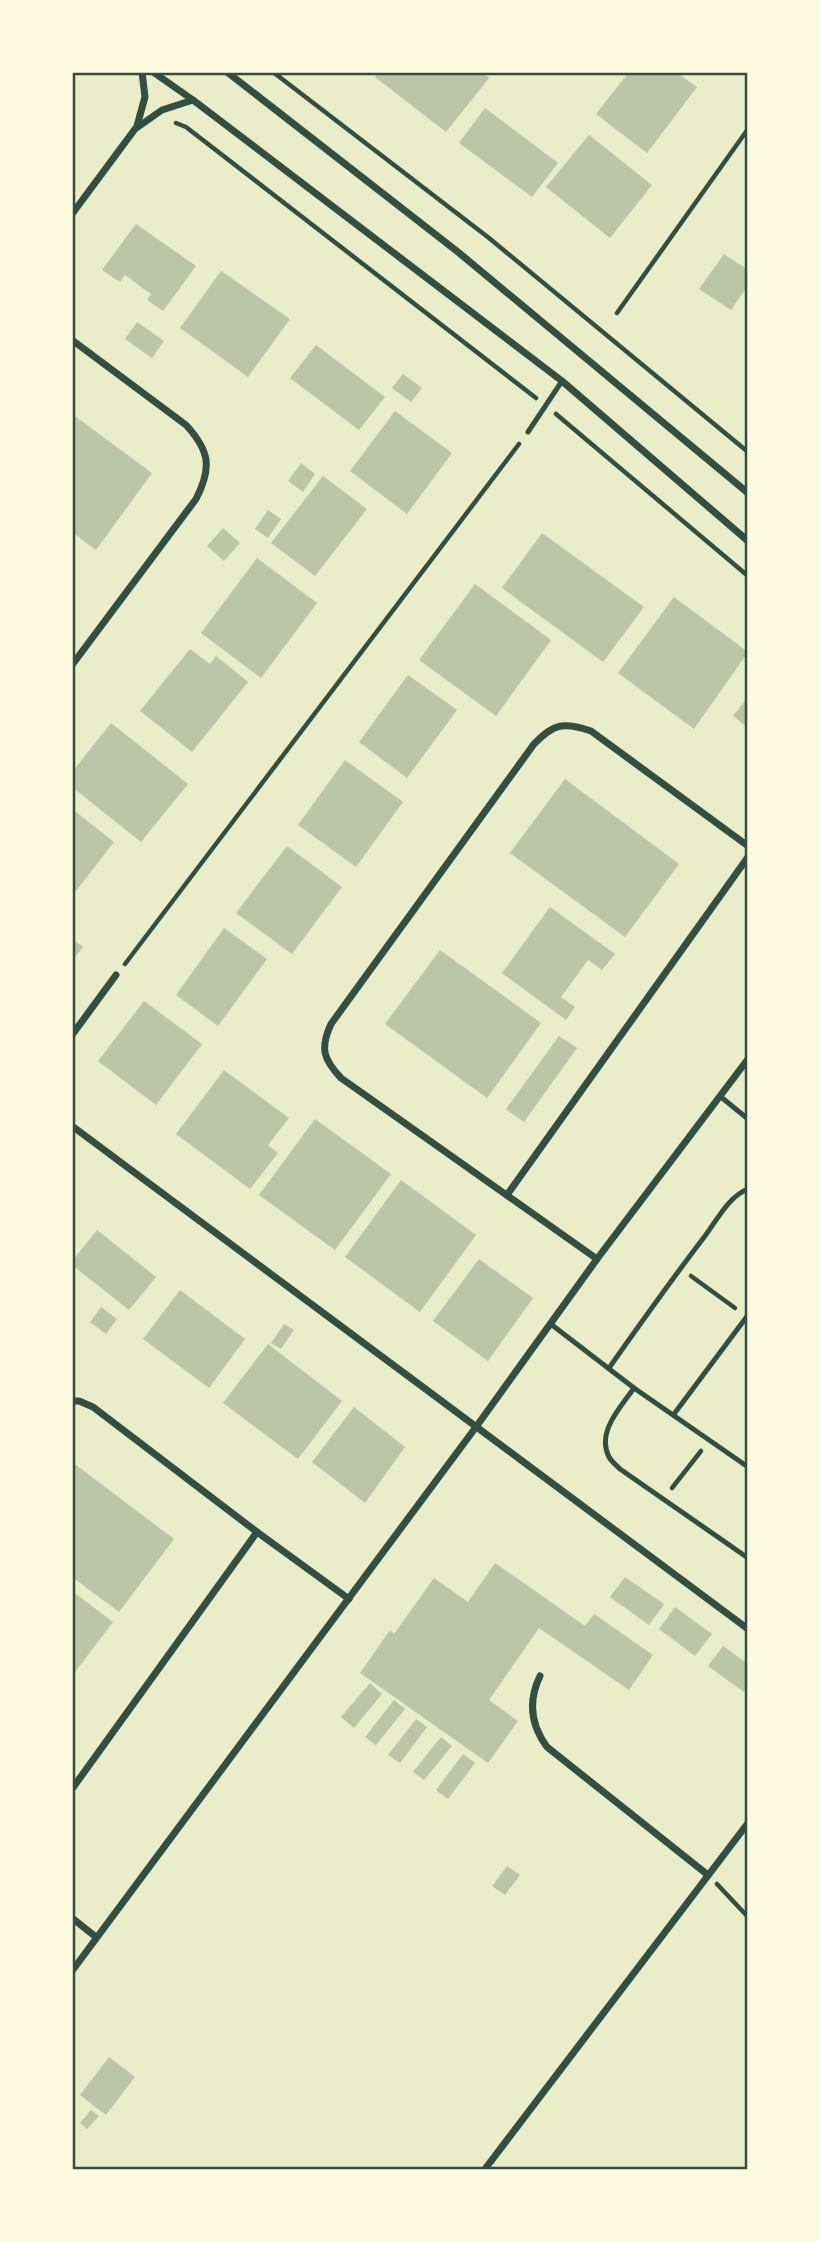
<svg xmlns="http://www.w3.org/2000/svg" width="820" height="2241" viewBox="0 0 820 2241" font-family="Figtree,sans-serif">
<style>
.building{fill:#bcc5a7}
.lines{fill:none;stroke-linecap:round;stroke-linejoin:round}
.path{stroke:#344e41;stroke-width:4.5}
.service{stroke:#344e41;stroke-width:5}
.minor{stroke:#344e41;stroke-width:7}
.neatline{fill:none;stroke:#344e41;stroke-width:2.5}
</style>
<rect width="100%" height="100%" fill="#e9edc9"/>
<g class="building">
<path d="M379 72H482L489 78 446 132 375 77Z"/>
<path d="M629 72H676L697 87 647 153 596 114Z"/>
<path d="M485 108 558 163 532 197 459 143Z"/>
<path d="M589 135 652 185 610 238 546 187Z"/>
<path d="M136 224 196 266 163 311 147 300 151 294 125 275 120 282 102 270Z"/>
<path d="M724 254 748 270V285L731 310 699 289Z"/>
<path d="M221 271 290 319 248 377 180 328Z"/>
<path d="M137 322 164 341 152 358 125 339Z"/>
<path d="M316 345 385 397 359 430 290 378Z"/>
<path d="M403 374 422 388 411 402 392 388Z"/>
<path d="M395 411 452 453 407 514 350 471Z"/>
<path d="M72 414 152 473 96 550 72 532Z"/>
<path d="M301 463 315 474 303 492 288 481Z"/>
<path d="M323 476 367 509 315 576 271 543Z"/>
<path d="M268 510 281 519 268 538 255 529Z"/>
<path d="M223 528 240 543 224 561 207 546Z"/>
<path d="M542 533 644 607 603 662 502 588Z"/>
<path d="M257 558 317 603 261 678 201 633Z"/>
<path d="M475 584 551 640 496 716 419 660Z"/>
<path d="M674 597 748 652 694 729 618 673Z"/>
<path d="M190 649 210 664 216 656 248 682 192 752 140 711Z"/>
<path d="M408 675 457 710 407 778 359 742Z"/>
<path d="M748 697V728L733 716Z"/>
<path d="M111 723 188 784 141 842 72 787V772Z"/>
<path d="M345 760 403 802 356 867 298 825Z"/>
<path d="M565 779 679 864 625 937 510 853Z"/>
<path d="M72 809 114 842 72 896Z"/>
<path d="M287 846 342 887 292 954 236 913Z"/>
<path d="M550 907 615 954 602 970 588 960 561 997 575 1007 566 1020 502 973Z"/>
<path d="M224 928 267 959 218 1026 176 995Z"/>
<path d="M72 939 83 947 72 961Z"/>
<path d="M440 950 541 1023 487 1098 385 1024Z"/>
<path d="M144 1001 202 1044 156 1105 98 1061Z"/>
<path d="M559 1036 577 1048 524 1122 506 1109Z"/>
<path d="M224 1070 289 1118 268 1145 278 1153 250 1189 176 1134Z"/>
<path d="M315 1119 391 1174 335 1250 259 1195Z"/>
<path d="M401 1180 476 1235 420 1312 345 1257Z"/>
<path d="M97 1230 156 1277 129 1310 72 1265V1261Z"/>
<path d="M479 1259 533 1298 488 1361 433 1321Z"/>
<path d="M180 1290 245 1339 209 1388 143 1339Z"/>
<path d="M101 1307 117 1319 106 1334 90 1322Z"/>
<path d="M284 1324 294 1330 281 1349 271 1343Z"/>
<path d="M268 1344 342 1401 298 1459 223 1403Z"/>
<path d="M354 1407 405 1447 365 1503 312 1462Z"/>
<path d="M72 1462 174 1539 119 1612 72 1577Z"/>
<path d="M495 1563 585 1626 594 1614 653 1655 629 1690 539 1628 489 1700 518 1721 488 1763 360 1673 390 1630 394 1634 434 1578 468 1602Z"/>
<path d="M625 1577 664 1604 649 1625 610 1597Z"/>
<path d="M72 1591 113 1622 72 1676Z"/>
<path d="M675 1607 712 1634 695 1656 659 1629Z"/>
<path d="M723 1646 748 1664V1685L744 1692 708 1666Z"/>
<path d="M370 1683 382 1694 354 1728 341 1717Z"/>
<path d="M394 1700 405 1709 376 1745 365 1737Z"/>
<path d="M416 1719 427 1727 400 1763 388 1755Z"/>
<path d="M441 1737 452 1746 424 1780 413 1772Z"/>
<path d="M463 1754 475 1763 448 1799 436 1790Z"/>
<path d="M507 1866 520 1875 505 1895 492 1886Z"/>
<path d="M109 2057 135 2077 106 2115 80 2095Z"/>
<path d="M91 2110 99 2116 87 2129 80 2123Z"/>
</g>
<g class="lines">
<g class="path">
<path d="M273 72 489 238 748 452"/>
<path d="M176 123 186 127 536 398"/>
<path d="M617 313 748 129"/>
<path d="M556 414 748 576"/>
<path d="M125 964 519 444"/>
<path d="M691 1276 735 1308"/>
<path d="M672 1488 701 1451"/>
<path d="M717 1884 748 1917"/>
</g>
<g class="service">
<path d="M528 432 562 381"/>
<path d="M721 1097 748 1119"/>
<path d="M552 1325 634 1388 748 1467"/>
<path d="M609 1368C640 1324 672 1279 705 1236 717 1220 729 1196 748 1189"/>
<path d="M634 1388C621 1407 596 1432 609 1457 611 1461 617 1466 620 1469L748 1558"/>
<path d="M674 1414 748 1315"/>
</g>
<g class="minor">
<path d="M153 72 193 100 562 381 748 541"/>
<path d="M227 72 458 252 748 493"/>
<path d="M137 126 145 97 142 72"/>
<path d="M72 214 135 129 162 110 193 100"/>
<path d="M72 340 186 425C210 451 212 468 196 499L72 665"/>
<path d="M72 1035 116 975"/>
<path d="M72 1126 748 1629"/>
<path d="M507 1195 748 857"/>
<path d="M597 1259 341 1078C323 1059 320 1048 331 1024L534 744C554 723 564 722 591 731L748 846"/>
<path d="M72 1401H79L93 1407 257 1532 349 1599"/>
<path d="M540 1676C528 1701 530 1724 547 1747L708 1875"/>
<path d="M72 1789 257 1532"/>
<path d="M72 1918 96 1937"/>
<path d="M72 1971 476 1427 597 1259 748 1059"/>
<path d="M485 2169 748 1823"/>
</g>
</g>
<rect width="820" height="2241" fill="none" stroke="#fefae0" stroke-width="147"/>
<rect x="74" y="74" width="672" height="2094" class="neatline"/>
</svg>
